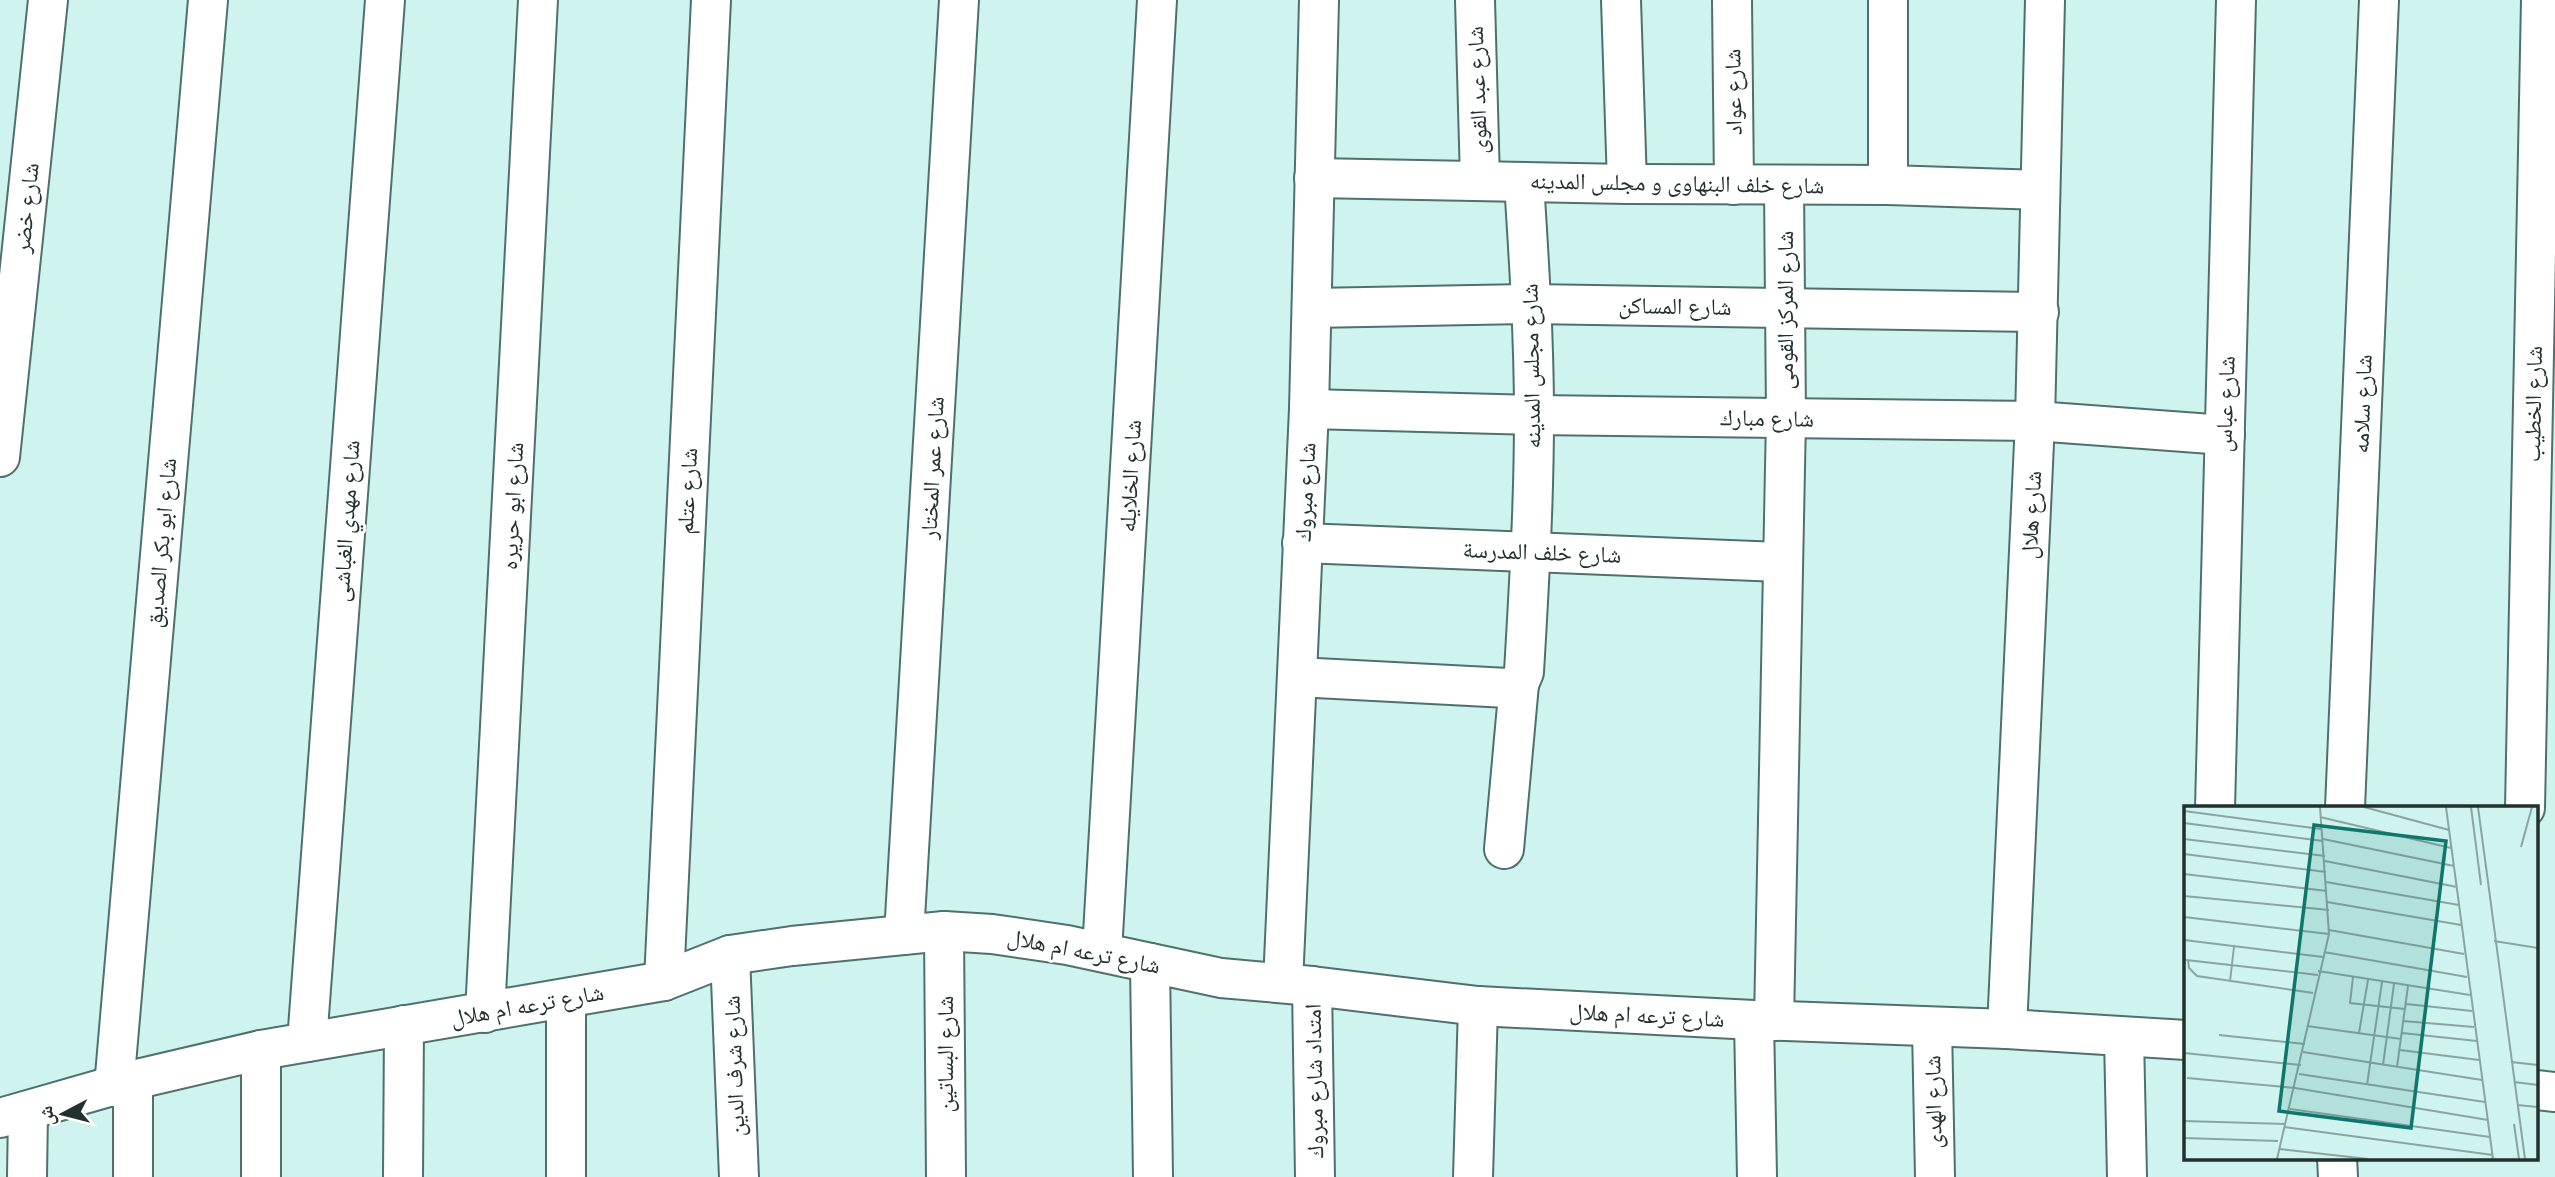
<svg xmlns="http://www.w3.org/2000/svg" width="2555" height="1177" viewBox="0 0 2555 1177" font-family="'Fira Sans Condensed','Noto Naskh Arabic',sans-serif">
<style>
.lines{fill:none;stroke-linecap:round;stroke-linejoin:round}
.minor-casing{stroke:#4f706c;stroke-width:42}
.minor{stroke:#fff;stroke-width:38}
.labels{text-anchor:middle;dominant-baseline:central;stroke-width:6;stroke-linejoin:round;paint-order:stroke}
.street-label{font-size:23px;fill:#22302e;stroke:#fff}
.inset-road{fill:none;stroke:#8aa5a1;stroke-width:2}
.view{fill:#0f766e;fill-opacity:0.15;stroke:#0f766e;stroke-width:3.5}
.inset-edge{fill:none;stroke:#22302e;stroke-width:3.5}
</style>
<rect width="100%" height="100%" fill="#cff3ee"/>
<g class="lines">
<g class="minor-casing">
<g id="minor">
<path d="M1475 0 1480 180"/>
<path d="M1621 0 1627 184"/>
<path d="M1732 0 1734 185"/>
<path d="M1888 0V185"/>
<path d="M1314 178 1627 184 1888 185 2040 190"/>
<path d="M1312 308 1531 304 2039 312"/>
<path d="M1309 409 1534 415 2035 421 2225 435"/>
<path d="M0 457 48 0"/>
<path d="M1302 543 1782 562"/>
<path d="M1297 677 1508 688 1519 684 1524 672C1529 587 1534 502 1534 416 1534 338 1529 260 1524 182"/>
<path d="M2215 808 2236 0"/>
<path d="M2345 808 2379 0"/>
<path d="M2525 808 2541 0"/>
<path d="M1504 849 1519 684"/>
<path d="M944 931 946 1177"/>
<path d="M904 935 959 0"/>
<path d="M1102 952 1157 0"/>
<path d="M730 955 739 1177"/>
<path d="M1150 963 1153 1177"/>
<path d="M664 981 711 0"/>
<path d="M1283 983 1309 409 1319 0"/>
<path d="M1312 986 1315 1177"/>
<path d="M566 999V1177"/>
<path d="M485 1013 538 0"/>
<path d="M1754 1020 1757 1177"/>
<path d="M1774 1021 1786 418 1784 185"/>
<path d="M1932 1027 1935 1177"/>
<path d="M2007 1029 2035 421 2045 0"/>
<path d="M2124 1037 2127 1177"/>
<path d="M307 1042 385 0"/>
<path d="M261 1050V1177"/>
<path d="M114 1087 208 0"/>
<path d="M2536 1090 2555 1092"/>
<path d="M0 1118 133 1080 261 1050 664 981 730 955 792 946 944 931 992 934 1067 945 1221 978 1312 986 1478 1006 1754 1020 2007 1029 2186 1040"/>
<path d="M2337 1158 2338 1177"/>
<path d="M27 1177 28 1112"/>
<path d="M133 1177V1080"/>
<path d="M403 1177 404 1025"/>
<path d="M1473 1177 1478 1006"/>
</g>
</g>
<use href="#minor" class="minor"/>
</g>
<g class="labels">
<g class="street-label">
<text transform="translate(1477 90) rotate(-92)">شارع عبد القوى</text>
<text transform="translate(1733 92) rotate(-91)">شارع عواد</text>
<text transform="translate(1677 183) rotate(1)">شارع خلف البنهاوى و مجلس المدينه</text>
<text transform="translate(26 208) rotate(-84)">شارع خضر</text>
<text transform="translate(1675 306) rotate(1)">شارع المساكن</text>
<text transform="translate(1785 310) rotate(-90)">شارع المركز القومى</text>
<text transform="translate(1531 366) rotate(-91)">شارع مجلس المدينه</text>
<text transform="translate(2225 404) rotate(-88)">شارع عباس</text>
<text transform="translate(2362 404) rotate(-88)">شارع سلامه</text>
<text transform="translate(2533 404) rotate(-89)">شارع الخطيب</text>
<text transform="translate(1767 418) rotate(1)">شارع مبارك</text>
<text transform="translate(932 468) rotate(-87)">شارع عمر المختار</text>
<text transform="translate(1130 476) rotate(-87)">شارع الخلايله</text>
<text transform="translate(687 491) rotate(-87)">شارع عتلم</text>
<text transform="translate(1305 492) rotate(-87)">شارع مبروك</text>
<text transform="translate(512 506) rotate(-87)">شارع ابو حريره</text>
<text transform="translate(2031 515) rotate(-87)">شارع هلال</text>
<text transform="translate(346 521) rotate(-86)">شارع مهدي الغباشى</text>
<text transform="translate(161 543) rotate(-85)">شارع ابو بكر الصديق</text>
<text transform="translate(1542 552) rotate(2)">شارع خلف المدرسة</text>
<text transform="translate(1084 951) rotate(11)">شارع ترعه ام هلال</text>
<text transform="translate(527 1005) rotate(-10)">شارع ترعه ام هلال</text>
<text transform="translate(1647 1015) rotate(3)">شارع ترعه ام هلال</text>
<text transform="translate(945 1054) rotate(-90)">شارع البساتين</text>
<text transform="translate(734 1066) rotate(-92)">شارع شرف الدين</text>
<text transform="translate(1314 1081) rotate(-91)">امتداد شارع مبروك</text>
<text transform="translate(1933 1102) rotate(-91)">شارع الهدى</text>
</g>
</g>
<g transform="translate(2184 806)">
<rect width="354" height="354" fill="#cff3ee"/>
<path class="inset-road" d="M180 1 265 24M262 1 309 353M287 1 297 79M294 1 341 353M0 5 137 23M136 11 267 42M0 17 139 35M0 33 141 50M139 33 270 60M337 41 348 1M0 48 142 66M141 55 273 81M0 68 143 85M142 76 275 99M0 90 145 104M143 96 277 119M0 111 145 128M145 124 280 148M0 134 139 151M310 135 354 142M140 146 283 171M2 154 134 169M4 154 5 162 13 170 129 187M134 165 286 189M169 171 166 197 221 203M46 175 50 141M222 198 288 205M219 215 290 221M123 220 217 233M175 227 184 174M218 227 293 235M35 229 121 238M216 244 295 254M119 246 298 274M0 247 117 259M327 256 354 259M199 259 210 178M213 261 224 180M115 268 301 296M3 272 111 282 304 314M330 276 354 279M183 279 198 176M333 299 354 301M106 303 306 331M0 315 102 318M330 318 335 353M101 321 309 349M0 332 94 335M96 343 184 353M93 353 145 128 136 1"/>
<path class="view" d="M130 19 262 35 227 322 95 305Z"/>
<rect width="354" height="354" class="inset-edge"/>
</g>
<g transform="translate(63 1114) rotate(263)" stroke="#ffffff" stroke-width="5" paint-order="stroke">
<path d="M0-5L12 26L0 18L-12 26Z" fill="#22302e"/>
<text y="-10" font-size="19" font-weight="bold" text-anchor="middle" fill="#22302e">ش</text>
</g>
</svg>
